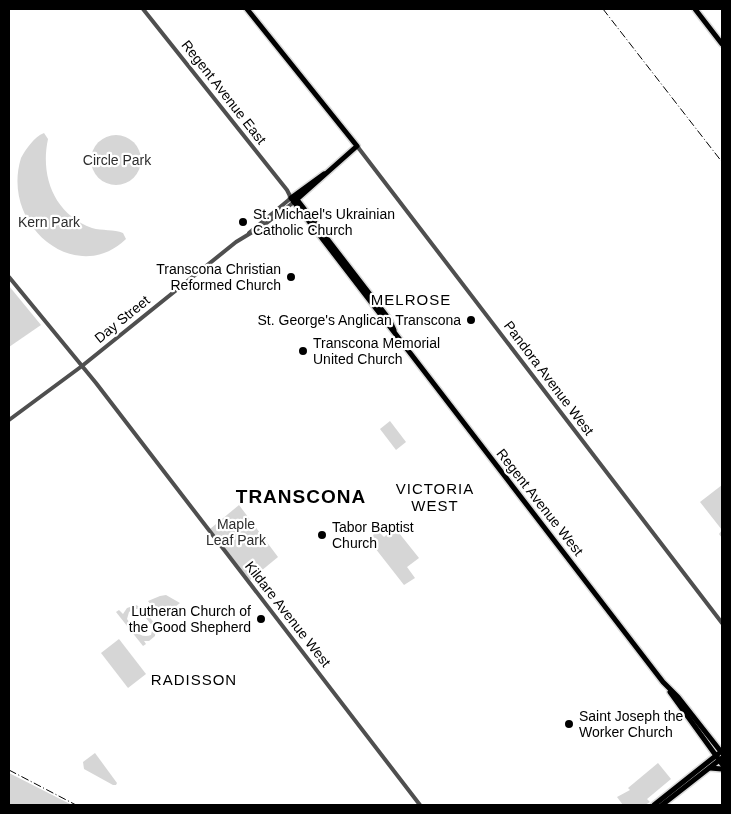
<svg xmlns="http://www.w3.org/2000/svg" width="731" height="814" viewBox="0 0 731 814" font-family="Helvetica,sans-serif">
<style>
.green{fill:#d6d6d6;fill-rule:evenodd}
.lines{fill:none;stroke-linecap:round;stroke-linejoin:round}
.major-casing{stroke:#dbdbdb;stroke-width:8}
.minor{stroke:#4f4f4f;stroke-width:4}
.major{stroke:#000;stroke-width:5}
.rail{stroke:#000;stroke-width:1;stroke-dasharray:8 2.5 1 2.5;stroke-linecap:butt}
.poi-dot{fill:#000;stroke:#fff;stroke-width:2}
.labels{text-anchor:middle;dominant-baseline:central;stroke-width:4.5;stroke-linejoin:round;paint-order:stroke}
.street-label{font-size:14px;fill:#000;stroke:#fff}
.park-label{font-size:14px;fill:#2d2d2d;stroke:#fff}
.poi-label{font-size:14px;fill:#000;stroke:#fff;text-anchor:start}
.neighbourhood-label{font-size:15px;letter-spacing:1px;fill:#000;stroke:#fff}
.district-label{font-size:19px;font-weight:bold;letter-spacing:1px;fill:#000;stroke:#fff}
</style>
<rect width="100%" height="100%" fill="#fff"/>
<g class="green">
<path d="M44 133 48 139C40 176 54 214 92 228 102 231 114 229 123 233L126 239C77 287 0 226 21 158 26 149 34 137 44 133Z"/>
<circle cx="116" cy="160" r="25"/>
<path d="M9 286 41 325 9 347Z"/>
<path d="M390 421 406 442 396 450 380 429Z"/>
<path d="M722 485V538L719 534 722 530 700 502Z"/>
<path d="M239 505 278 557 250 580 210 529Z"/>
<path d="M395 528 419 558 407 567 415 578 404 585 368 539 378 531 384 537Z"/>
<path d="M166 595 180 603 161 618 148 601 160 596Z"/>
<path d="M136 605 142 608 156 625 155 636 149 641H144L146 644 143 646 116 612 119 610 123 614 127 608ZM133 609H139L153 627 151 635C139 640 133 627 127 619L129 612Z"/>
<path d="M119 639 146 674 128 688 101 653Z"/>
<path d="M95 753 117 783 116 785H113L84 769 83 762Z"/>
<path d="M658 763 671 779 647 799 650 802 645 805H623L617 797 630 790 628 788Z"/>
<path d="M9 773 72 805H9Z"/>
</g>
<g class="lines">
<g class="major-casing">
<g id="major">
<path d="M247 9 357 146 294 202"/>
<path d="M695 9 722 44"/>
<path d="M324 174 291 198 663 682 678 697 722 753"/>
<path d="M295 197 389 319 394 330"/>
<path d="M670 692 722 764"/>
<path d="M710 768 722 769"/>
<path d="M654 805 718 754"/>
<path d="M662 805 722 758"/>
</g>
</g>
<g class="minor">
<path d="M143 9 287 190 291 198 249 233"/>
<path d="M357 146 722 623"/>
<path d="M9 277 96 383 420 805"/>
<path d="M9 420 82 366 236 242 264 225 294 202"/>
</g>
<use href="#major" class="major"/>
<g class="rail">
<path d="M603 9 722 162"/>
<path d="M9 770 76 805"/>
</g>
</g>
<g class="poi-dot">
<circle cx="243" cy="222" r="5"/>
<circle cx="291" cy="277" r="5"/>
<circle cx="471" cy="320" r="5"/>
<circle cx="303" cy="351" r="5"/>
<circle cx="322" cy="535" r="5"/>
<circle cx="261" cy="619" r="5"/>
<circle cx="569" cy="724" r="5"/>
</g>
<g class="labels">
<g class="street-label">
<text transform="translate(224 92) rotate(52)">Regent Avenue East</text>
<text transform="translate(122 319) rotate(-39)">Day Street</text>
<text transform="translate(549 378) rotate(53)">Pandora Avenue West</text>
<text transform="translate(540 502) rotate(52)">Regent Avenue West</text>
<text transform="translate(288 614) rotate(52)">Kildare Avenue West</text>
</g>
<g class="park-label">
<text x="117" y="160">Circle Park</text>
<text x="49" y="222">Kern Park</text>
<text x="236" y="524">Maple<tspan x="236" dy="16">Leaf Park</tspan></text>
</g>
<g class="poi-label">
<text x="253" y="214">St. Michael's Ukrainian<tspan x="253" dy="16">Catholic Church</tspan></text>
<text x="281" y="269" text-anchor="end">Transcona Christian<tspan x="281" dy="16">Reformed Church</tspan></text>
<text x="461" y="320" text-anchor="end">St. George's Anglican Transcona</text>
<text x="313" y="343">Transcona Memorial<tspan x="313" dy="16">United Church</tspan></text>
<text x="332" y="527">Tabor Baptist<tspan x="332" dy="16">Church</tspan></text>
<text x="251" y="611" text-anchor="end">Lutheran Church of<tspan x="251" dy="16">the Good Shepherd</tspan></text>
<text x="579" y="716">Saint Joseph the<tspan x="579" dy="16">Worker Church</tspan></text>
</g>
<g class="neighbourhood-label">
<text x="411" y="299">MELROSE</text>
<text x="435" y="488">VICTORIA<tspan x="435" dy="17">WEST</tspan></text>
<text x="194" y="679">RADISSON</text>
</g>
<g class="district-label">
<text x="301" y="496">TRANSCONA</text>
</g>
</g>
<rect width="731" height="814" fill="none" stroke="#000000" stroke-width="20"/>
</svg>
